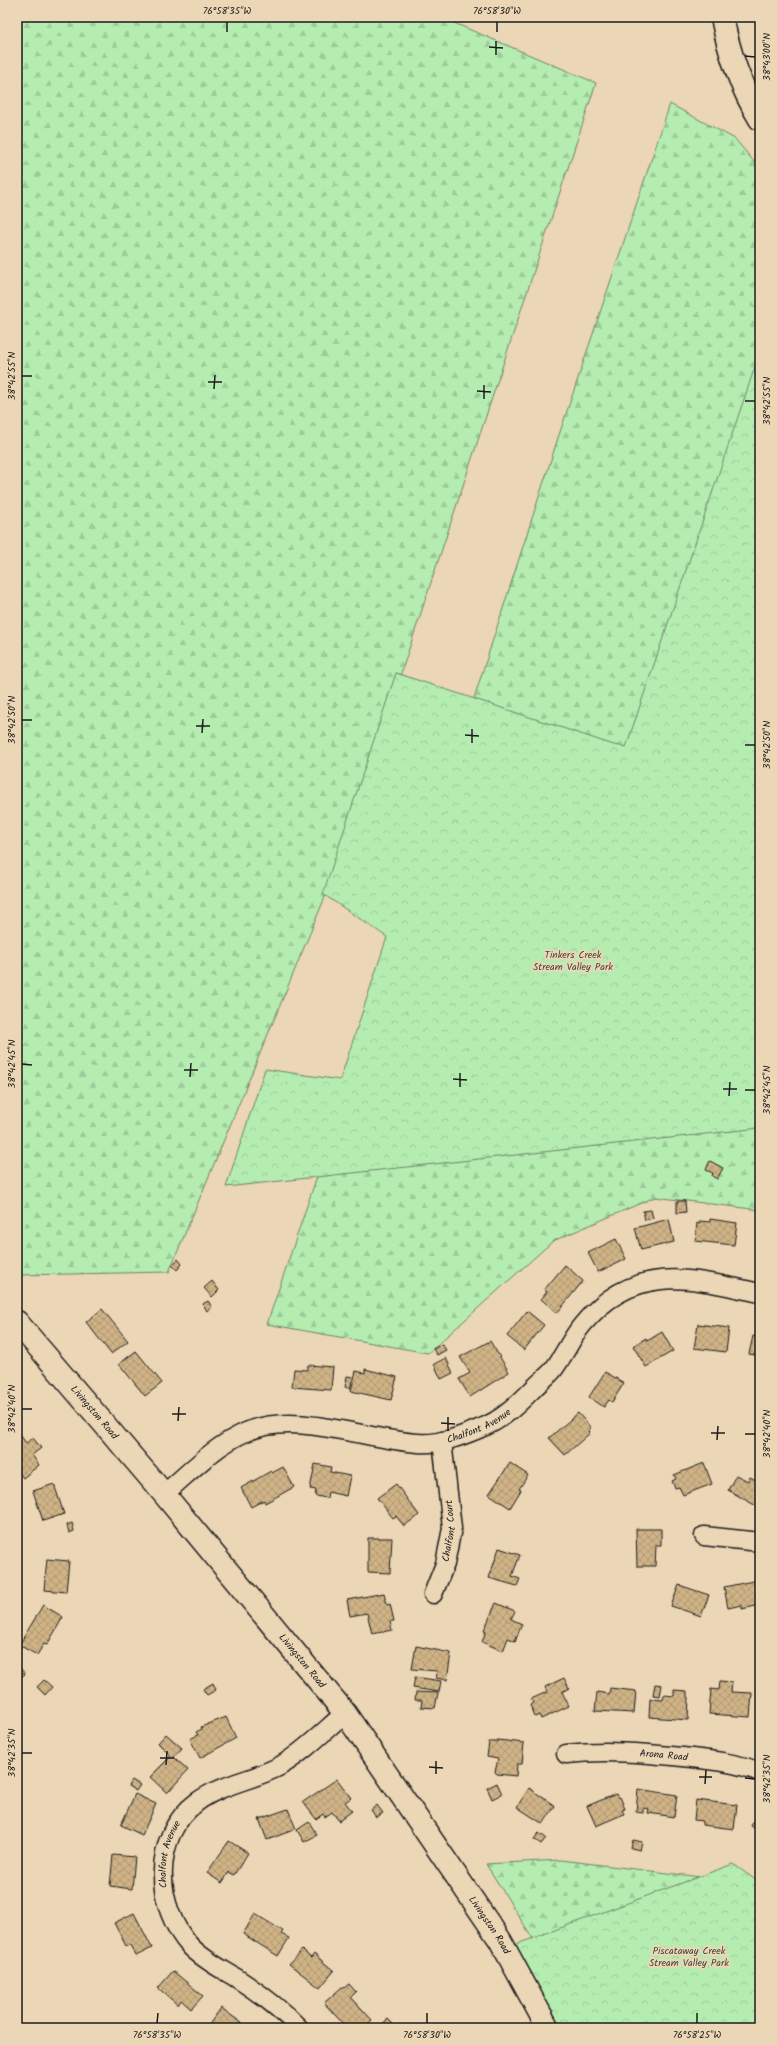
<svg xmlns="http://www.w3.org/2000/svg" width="777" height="2045" viewBox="0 0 777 2045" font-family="Kalam,sans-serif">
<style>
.forest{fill:url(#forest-firs);stroke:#688466}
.park{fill:url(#park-crowns);stroke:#688466}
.building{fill:url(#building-cross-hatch);stroke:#1c1c1c}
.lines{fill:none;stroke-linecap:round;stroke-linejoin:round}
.street-casing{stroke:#1c1c1c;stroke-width:21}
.secondary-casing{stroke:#1c1c1c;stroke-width:25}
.street{stroke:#ebd6b5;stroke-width:18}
.secondary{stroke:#ebd6b5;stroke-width:22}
.ticks{fill:none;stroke:#1c1c1c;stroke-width:1.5}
.labels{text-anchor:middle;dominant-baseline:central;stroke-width:4;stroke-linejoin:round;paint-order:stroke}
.park-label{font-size:10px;fill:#3b463a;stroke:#ebd6b5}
.street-label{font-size:10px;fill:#1c1c1c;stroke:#ebd6b5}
.neatline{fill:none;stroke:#1c1c1c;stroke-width:1.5}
.ticks-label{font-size:10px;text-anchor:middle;fill:#1c1c1c}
</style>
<defs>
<pattern id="forest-firs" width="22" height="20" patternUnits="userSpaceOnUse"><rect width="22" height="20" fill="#b5edb1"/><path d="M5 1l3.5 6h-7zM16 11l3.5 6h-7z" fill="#9bcb98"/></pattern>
<pattern id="park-crowns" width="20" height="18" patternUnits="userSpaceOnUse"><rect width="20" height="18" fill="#b5edb1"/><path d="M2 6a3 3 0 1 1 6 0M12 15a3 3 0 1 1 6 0" fill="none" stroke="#9bcb98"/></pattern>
<pattern id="building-cross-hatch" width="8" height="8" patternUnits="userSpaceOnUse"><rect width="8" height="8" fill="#cfb386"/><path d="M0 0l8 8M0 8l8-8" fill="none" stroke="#b19973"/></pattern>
</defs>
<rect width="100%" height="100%" fill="#ebd6b5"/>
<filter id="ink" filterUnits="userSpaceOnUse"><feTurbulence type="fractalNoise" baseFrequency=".025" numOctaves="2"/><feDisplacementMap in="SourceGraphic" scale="8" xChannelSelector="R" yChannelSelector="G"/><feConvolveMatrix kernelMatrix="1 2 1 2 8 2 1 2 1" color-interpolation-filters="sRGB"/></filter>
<g filter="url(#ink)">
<g class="forest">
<path d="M17 17H440L596 83 335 873 169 1272 17 1275Z"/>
<path d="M670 104 735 139 760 169V1210L655 1197 553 1241 428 1353 267 1324 378 996 558 438Z"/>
<path d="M561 1860 733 1881 760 2028H589L486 1864Z"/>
</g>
<g class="park">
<path d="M760 352V1128L226 1187 265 1069 340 1080 387 937 323 894 396 673 614 745 626 747Z"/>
<path d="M733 1864 760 1883V2028H557L509 1947Z"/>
</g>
<g class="building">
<path d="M710 1161 723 1168 717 1179 712 1176 713 1173 706 1170Z"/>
<path d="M677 1201H685L686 1212 677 1213Z"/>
<path d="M651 1210 653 1218 645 1220 643 1211Z"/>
<path d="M669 1219 674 1242 641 1250 635 1228Z"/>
<path d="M710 1219 737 1223 734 1245 695 1241 697 1223 700 1224V1221L710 1222Z"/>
<path d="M616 1239 626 1259 598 1272 588 1253Z"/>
<path d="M178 1259 182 1264 177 1270 172 1265Z"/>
<path d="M565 1265 583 1281 557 1313 541 1299 547 1292 544 1290Z"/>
<path d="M212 1281 219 1290 212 1297 204 1288Z"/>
<path d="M208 1301 212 1307 207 1311 203 1304Z"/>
<path d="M102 1309 128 1341 111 1354 86 1322Z"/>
<path d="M527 1311 544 1325 524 1350 507 1336Z"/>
<path d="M698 1324 729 1328 726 1352 694 1348Z"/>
<path d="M662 1332 673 1351 646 1367 633 1346 646 1338 647 1341Z"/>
<path d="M753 1336 760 1337V1356L749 1354Z"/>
<path d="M490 1341 509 1372 470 1397 459 1379 470 1373 460 1357Z"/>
<path d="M442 1344 446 1350 437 1355 433 1349Z"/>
<path d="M136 1351 162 1383 145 1396 119 1364Z"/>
<path d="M446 1358 453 1373 441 1379 434 1364Z"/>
<path d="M308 1365 333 1367 331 1390 292 1387 294 1369 307 1370Z"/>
<path d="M365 1369 397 1377 391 1400 351 1391 356 1371 365 1373Z"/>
<path d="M605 1372 624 1383 612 1402 609 1400 604 1407 589 1397Z"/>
<path d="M347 1376 353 1377 350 1389 345 1387Z"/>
<path d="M578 1413 591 1428 588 1431 590 1433 565 1455 549 1438Z"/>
<path d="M17 1431 26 1443 33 1438 41 1448 32 1455 39 1465 23 1478 17 1470Z"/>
<path d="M510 1463 528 1475 519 1489 521 1490 510 1508 489 1494Z"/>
<path d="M704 1463 712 1484 683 1495 679 1487 675 1488 672 1481 676 1479 674 1475Z"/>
<path d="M315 1464 331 1467 330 1472 350 1476 346 1496 328 1492 327 1498 315 1496 316 1490 310 1489Z"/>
<path d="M283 1467 294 1487 265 1503 264 1500 251 1507 241 1488 271 1471 272 1473Z"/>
<path d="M736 1475 748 1481 750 1477 760 1482V1508L728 1490Z"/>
<path d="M54 1484 64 1514 43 1521 33 1491Z"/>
<path d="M396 1484 419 1515 404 1526 396 1516 393 1518 377 1498Z"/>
<path d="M72 1523 74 1531 69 1533 67 1525Z"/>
<path d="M636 1529H661V1545H656L655 1566H637Z"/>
<path d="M368 1538H392L390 1573 368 1572Z"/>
<path d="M499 1548 520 1555 512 1576 520 1579 517 1586 489 1578Z"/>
<path d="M47 1559 69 1561 66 1592 44 1590Z"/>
<path d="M758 1580 760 1581V1605L742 1609V1605L728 1608 724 1587Z"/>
<path d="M679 1585 709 1595 701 1616 671 1606Z"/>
<path d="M384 1593 387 1605 390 1604 394 1621H390L392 1630 372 1634 367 1613 350 1616 347 1600Z"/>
<path d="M496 1603 515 1611 511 1619 522 1624 515 1641 508 1638 503 1651 482 1642 486 1631 484 1630Z"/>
<path d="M43 1605 63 1617 47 1645 44 1644 37 1655 19 1645Z"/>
<path d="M416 1646 451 1653 447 1680 436 1678 437 1671 412 1669Z"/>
<path d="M17 1664 25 1674 17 1680Z"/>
<path d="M415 1677 441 1681 439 1692 413 1688Z"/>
<path d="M564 1678 569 1688 562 1692 569 1706 541 1719 539 1715 535 1717 530 1705 533 1703 531 1699 547 1692 545 1687Z"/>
<path d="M44 1680 52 1687 45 1695 37 1687Z"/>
<path d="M720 1681 732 1682 731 1692 752 1693 750 1717 709 1714 711 1689 719 1690Z"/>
<path d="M213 1683 216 1690 207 1695 203 1689Z"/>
<path d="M655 1684 662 1685 660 1696 653 1695Z"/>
<path d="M610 1688 636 1691 634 1713 595 1711 597 1692 609 1694Z"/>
<path d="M674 1690 687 1691V1697H689L688 1720 649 1717 650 1699 663 1700 664 1695 674 1696Z"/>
<path d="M416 1692 438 1693 435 1708 421 1707 422 1700H415Z"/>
<path d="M226 1717 236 1738 200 1758 190 1739 198 1735 196 1732 202 1729 201 1727Z"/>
<path d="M166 1734 182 1748 174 1757 188 1770 167 1793 150 1777 171 1756 158 1743Z"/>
<path d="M498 1740 524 1743 522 1764H517L516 1776 497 1774 495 1772 498 1759 487 1757 489 1742H498Z"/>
<path d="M337 1779 351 1798 345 1802 352 1811 339 1821 332 1812 325 1817 323 1814 316 1819 303 1802Z"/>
<path d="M132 1780 140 1785 136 1791 128 1786Z"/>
<path d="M497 1783 502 1794 492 1799 487 1788Z"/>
<path d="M529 1788 555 1806 543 1824 517 1807Z"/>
<path d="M638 1789 677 1795 674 1817 648 1813 649 1809 643 1808V1813L636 1812Z"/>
<path d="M135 1794 156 1804 142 1835 121 1825Z"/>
<path d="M616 1794 618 1798 620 1797 625 1809 622 1810 624 1814 596 1826 587 1806Z"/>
<path d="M696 1800 737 1805 734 1829 702 1825V1821L694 1820Z"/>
<path d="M377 1805 383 1813 376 1817 371 1810Z"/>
<path d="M288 1809 296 1829 267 1840 259 1819Z"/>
<path d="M760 1811V1832L751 1826Z"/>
<path d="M309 1822 317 1835 304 1842 297 1830Z"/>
<path d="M539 1833 546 1838 541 1844 534 1839Z"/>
<path d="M633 1840 642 1842 640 1850 631 1848Z"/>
<path d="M229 1841 248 1853 234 1875 229 1872 222 1883 207 1873Z"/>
<path d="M113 1855 135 1857 132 1889 110 1886Z"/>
<path d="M134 1913 152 1948 136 1956 130 1945 126 1946 114 1923Z"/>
<path d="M255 1914 283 1931 281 1934 289 1938 278 1956 243 1934Z"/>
<path d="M302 1950 311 1958 314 1954 334 1971 320 1988 289 1964Z"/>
<path d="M173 1971 203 1996 191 2009 181 2000 178 2005 158 1988Z"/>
<path d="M349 1984 356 1992 351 1997 372 2020 363 2028H347L324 2003 342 1987 344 1988Z"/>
<path d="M221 2008 246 2026 245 2028H211L208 2026Z"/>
<path d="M388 2019 394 2025 390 2028H383L381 2025Z"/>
</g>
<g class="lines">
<g class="street-casing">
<g id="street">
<path id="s1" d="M164 1494C190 1472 214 1446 246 1432 297 1410 365 1440 418 1443 439 1445 462 1436 481 1428 503 1420 520 1402 535 1387 541 1381 548 1376 553 1370 564 1356 571 1338 583 1324 634 1262 691 1278 760 1293"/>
<path d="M704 1536 760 1542"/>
<path id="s2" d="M433 1594 445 1564 452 1528 442 1441"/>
<path id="s3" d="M566 1754C606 1750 642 1753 682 1757 709 1760 734 1762 760 1772"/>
<path id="s4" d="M299 2028C281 2009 261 1994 238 1979 222 1969 205 1961 191 1947 154 1907 151 1836 197 1802 221 1784 254 1780 280 1766 304 1752 325 1730 345 1713"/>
</g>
</g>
<g class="secondary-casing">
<g id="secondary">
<path d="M722 17C729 53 741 88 760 119"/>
<path id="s5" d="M17 1322 164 1494 345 1713 500 1940 548 2028"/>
</g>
</g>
<use href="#street" class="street"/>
<use href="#secondary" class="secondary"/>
</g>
</g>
<path class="ticks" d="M227 32V22M497 32V22M489 47 503 48M496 55V41M745 56 755 57M22 376H32M208 382H222M214 389 215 375M477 391 491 392M484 399V385M745 401H755M22 720H32M196 726H210M202 733 203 719M465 735 479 736M472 743V729M745 745H755M22 1064 32 1065M184 1070H198M190 1077 191 1063M453 1079 467 1080M460 1087V1073M723 1089H737M745 1090H755M729 1096 730 1082M22 1409H32M172 1414H186M178 1421 179 1407M441 1423 455 1424M448 1431V1417M711 1433H725M745 1434H755M717 1440 718 1426M22 1753H32M160 1758H174M166 1765 167 1751M429 1767 443 1768M436 1774V1761M699 1777H712M745 1778 755 1779M705 1784 706 1770M157 2023 158 2013M427 2023V2013M697 2023V2013"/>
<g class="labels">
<g class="park-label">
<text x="573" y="955">Tinkers Creek<tspan x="573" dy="12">Stream Valley Park</tspan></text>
<text x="689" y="1951">Piscataway Creek<tspan x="689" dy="12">Stream Valley Park</tspan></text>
</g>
<g class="street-label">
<text stroke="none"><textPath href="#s5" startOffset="119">Livingston Road</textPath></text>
<text stroke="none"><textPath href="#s1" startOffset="342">Chalfont Avenue</textPath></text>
<text stroke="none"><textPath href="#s2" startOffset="66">Chalfont Court</textPath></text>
<text stroke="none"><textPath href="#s5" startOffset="443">Livingston Road</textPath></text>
<text stroke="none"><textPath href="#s3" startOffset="98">Arona Road</textPath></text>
<text stroke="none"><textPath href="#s4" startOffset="236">Chalfont Avenue</textPath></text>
<text stroke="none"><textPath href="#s5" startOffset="767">Livingston Road</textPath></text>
</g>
</g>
<rect width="777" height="2045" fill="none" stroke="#ebd6b5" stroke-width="44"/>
<rect x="22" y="22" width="733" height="2001" class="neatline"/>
<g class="ticks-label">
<text x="227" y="14">76°58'35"W</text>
<text x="497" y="14">76°58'30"W</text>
<text transform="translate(766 57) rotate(-90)" y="4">38°43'00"N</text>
<text transform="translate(11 376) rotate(-90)" y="4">38°42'55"N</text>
<text transform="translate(766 401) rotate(-90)" y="4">38°42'55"N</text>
<text transform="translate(11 720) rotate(-90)" y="4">38°42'50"N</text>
<text transform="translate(766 745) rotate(-90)" y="4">38°42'50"N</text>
<text transform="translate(11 1064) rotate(-90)" y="4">38°42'45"N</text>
<text transform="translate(766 1090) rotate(-90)" y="4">38°42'45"N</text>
<text transform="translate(11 1409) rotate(-90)" y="4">38°42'40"N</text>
<text transform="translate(766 1434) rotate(-90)" y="4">38°42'40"N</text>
<text transform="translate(11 1753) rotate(-90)" y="4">38°42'35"N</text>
<text transform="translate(766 1779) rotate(-90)" y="4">38°42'35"N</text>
<text x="157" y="2038">76°58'35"W</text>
<text x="427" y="2038">76°58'30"W</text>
<text x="697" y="2038">76°58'25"W</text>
</g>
</svg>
